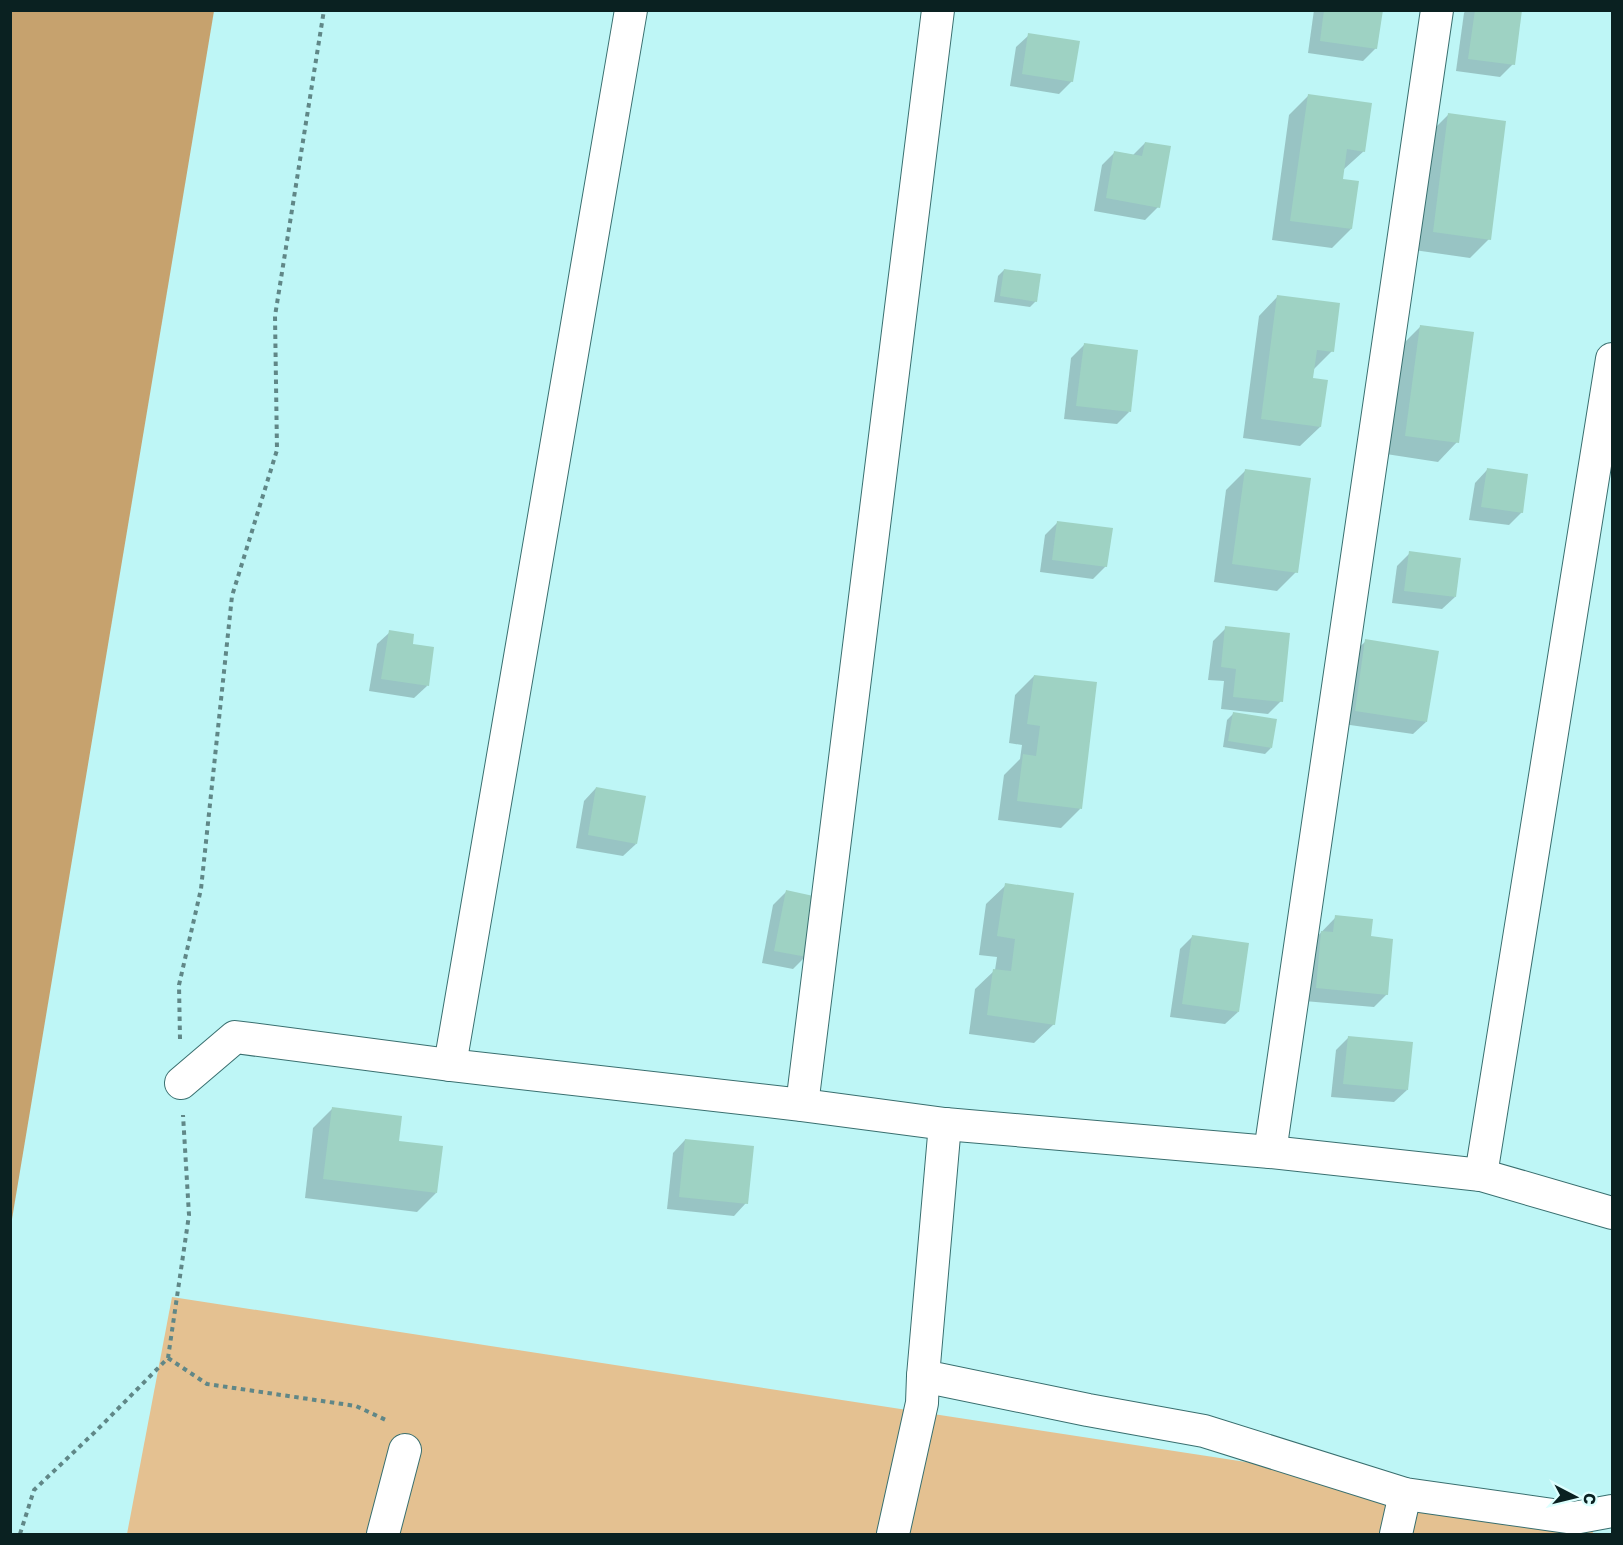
<svg xmlns="http://www.w3.org/2000/svg" width="1623" height="1545" viewBox="0 0 1623 1545" font-family="'Golos Text',sans-serif">
<style>
.green{fill:#e4c191}
.forest{fill:#c6a26e}
.shadow{fill:#0003}
.building{fill:#9ed2c3}
.lines{fill:none;stroke-linecap:round;stroke-linejoin:round}
.minor-casing{stroke:#396f6f;stroke-width:34}
.path{stroke:#608787;stroke-width:4;stroke-dasharray:4.5 4.5;stroke-linecap:butt}
.minor{stroke:#fff;stroke-width:32}
</style>
<rect width="100%" height="100%" fill="#bef6f6"/>
<path class="green" d="M172 1297 1591 1515 1593 1534H127Z"/>
<path class="forest" d="M11 10 214 11 11 1225 10 11Z"/>
<g class="shadow">
<path d="M1314 10H1381L1376 48 1363 61 1308 53Z"/>
<path d="M1466 10H1520L1513 64 1500 77 1456 71 1464 13Z"/>
<path d="M1029 35 1072 81 1059 94 1010 86 1016 47Z"/>
<path d="M1308 96 1364 151 1343 170 1342 180 1351 229 1332 248 1272 240 1289 115Z"/>
<path d="M1448 115 1489 239 1470 258 1414 250 1429 134Z"/>
<path d="M1145 143 1158 207 1145 220 1094 211 1102 165 1115 152 1133 155Z"/>
<path d="M1004 270 1036 301 1030 307 994 302 998 276Z"/>
<path d="M1278 296 1332 351 1312 371 1311 379 1320 427 1300 446 1243 438 1259 316Z"/>
<path d="M1420 327 1457 442 1438 462 1386 454 1401 346Z"/>
<path d="M1084 345 1129 412 1117 424 1064 419 1071 358Z"/>
<path d="M1487 470 1522 512 1509 525 1469 520 1475 483Z"/>
<path d="M1245 471 1296 572 1277 591 1214 582 1226 490Z"/>
<path d="M1058 522 1106 566 1093 579 1040 572 1045 535Z"/>
<path d="M1410 553 1455 597 1442 609 1392 603 1397 566Z"/>
<path d="M1226 628 1281 701 1268 714 1221 709 1224 681 1208 680 1213 641Z"/>
<path d="M390 632 411 645 427 686 414 698 369 691 377 644Z"/>
<path d="M1366 641 1426 722 1413 734 1343 724 1353 653Z"/>
<path d="M1034 676 1080 809 1061 828 998 820 1004 775 1020 759 1022 745 1009 743 1015 695Z"/>
<path d="M1233 714 1271 748 1265 754 1223 747 1227 720Z"/>
<path d="M596 788 636 844 623 856 576 848 584 801Z"/>
<path d="M1006 885 1054 1024 1034 1043 969 1034 975 989 995 970 997 957 979 955 986 904Z"/>
<path d="M786 892 805 957 793 969 762 963 773 905Z"/>
<path d="M1336 917 1370 938 1387 994 1374 1007 1304 1001 1309 945Z"/>
<path d="M1193 936 1238 1012 1225 1024 1170 1017 1180 949Z"/>
<path d="M1348 1038 1407 1090 1394 1102 1331 1097 1336 1050Z"/>
<path d="M332 1109 397 1142 436 1193 417 1212 305 1198 313 1128Z"/>
<path d="M685 1140 746 1203 734 1216 667 1209 673 1153Z"/>
</g>
<g class="building">
<path d="M1324 10H1383L1377 49 1320 41Z"/>
<path d="M1475 10H1522L1515 65 1468 59Z"/>
<path d="M1028 33 1080 41 1073 82 1022 74Z"/>
<path d="M1308 94 1372 103 1365 152 1347 149 1343 179 1359 181 1352 229 1290 221Z"/>
<path d="M1448 113 1506 121 1491 240 1433 232Z"/>
<path d="M1145 142 1171 146 1160 208 1106 198 1114 151 1142 156Z"/>
<path d="M1004 269 1041 274 1037 302 1000 296Z"/>
<path d="M1277 295 1340 303 1334 352 1317 350 1313 378 1328 380 1321 427 1261 419Z"/>
<path d="M1420 325 1474 332 1459 443 1405 436Z"/>
<path d="M1084 343 1138 350 1131 412 1076 406Z"/>
<path d="M1487 468 1528 474 1523 513 1481 507Z"/>
<path d="M1245 469 1311 478 1298 573 1232 564Z"/>
<path d="M1057 521 1113 528 1107 567 1052 560Z"/>
<path d="M1409 551 1461 558 1456 597 1404 591Z"/>
<path d="M1225 626 1290 633 1283 702 1233 697 1236 669 1221 667Z"/>
<path d="M389 630 414 634 413 644 434 647 429 686 381 679Z"/>
<path d="M1365 639 1439 651 1427 722 1355 711Z"/>
<path d="M1034 675 1097 682 1082 809 1017 801 1023 754 1036 756 1040 726 1027 724Z"/>
<path d="M1233 712 1277 719 1272 748 1228 741Z"/>
<path d="M596 787 646 796 637 844 588 835Z"/>
<path d="M1005 883 1074 893 1055 1025 987 1015 993 969 1011 971 1015 939 997 936Z"/>
<path d="M786 890 818 897 807 957 774 951Z"/>
<path d="M1335 915 1373 919 1371 936 1393 939 1388 995 1316 988 1321 931 1333 932Z"/>
<path d="M1192 935 1249 943 1239 1012 1182 1004Z"/>
<path d="M1348 1036 1413 1042 1408 1090 1343 1084Z"/>
<path d="M332 1107 402 1116 399 1141 443 1146 437 1193 323 1179Z"/>
<path d="M685 1139 754 1146 748 1204 679 1197Z"/>
</g>
<g class="lines">
<g class="minor-casing">
<g id="minor">
<path d="M450 1065 631 10"/>
<path d="M181 1083 235 1037 450 1065 802 1105 945 1124 1270 1152 1481 1175 1612 1213"/>
<path d="M802 1105 938 10"/>
<path d="M945 1124 923 1376 1088 1410 1204 1431 1405 1494 1574 1518 1612 1511"/>
<path d="M1270 1152 1437 10"/>
<path d="M1481 1175 1612 359"/>
<path d="M383 1534 405 1450"/>
<path d="M893 1534 922 1403 923 1376"/>
<path d="M1396 1534 1405 1494"/>
</g>
</g>
<g class="path">
<path d="M180 1039 179 985 201 889 232 596 277 450 275 316 324 10"/>
<path d="M168 1358 207 1384 356 1406 388 1421"/>
<path d="M20 1534 34 1490 97 1430 168 1358 189 1215 183 1115"/>
</g>
<use href="#minor" class="minor"/>
</g>
<rect width="1623" height="1545" fill="none" stroke="#0a2121" stroke-width="24"/>
<g transform="translate(1575 1497) rotate(97)" stroke="#ddfffe" stroke-width="4.5" paint-order="stroke">
<path d="M0-4.5L10 22L0 15L-10 22Z" fill="#0a2121"/>
<text y="-9" font-size="16" font-weight="bold" text-anchor="middle" fill="#0a2121">С</text>
</g>
</svg>
